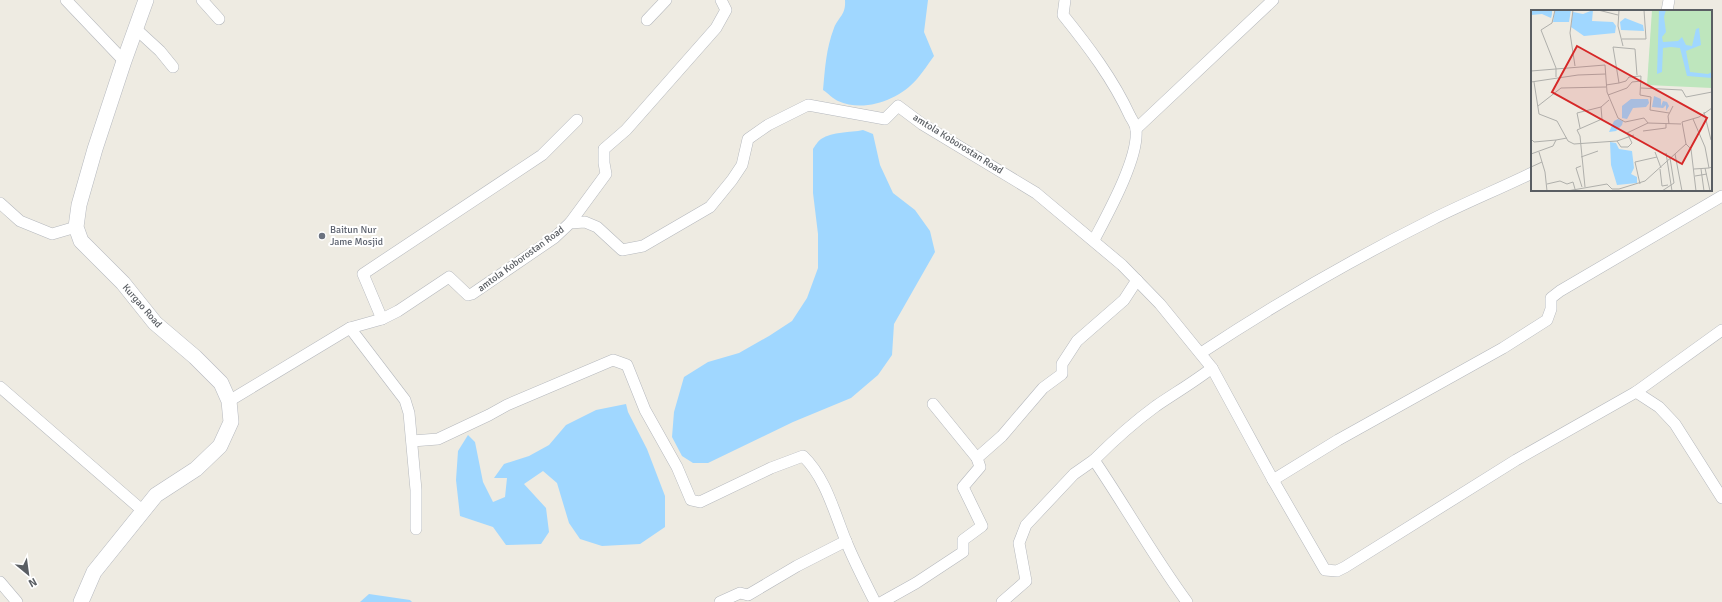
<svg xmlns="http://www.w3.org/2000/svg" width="1722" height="602" viewBox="0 0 1722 602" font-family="Signika,sans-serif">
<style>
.water{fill:#a0d7ff}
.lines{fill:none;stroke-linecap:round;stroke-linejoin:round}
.street-casing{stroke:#b5b8bd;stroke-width:12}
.secondary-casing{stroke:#b6b9bf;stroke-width:16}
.street{stroke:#fff;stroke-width:11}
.secondary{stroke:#fff;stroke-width:15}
.worship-dot{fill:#6b7280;stroke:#fff;stroke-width:1.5}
.labels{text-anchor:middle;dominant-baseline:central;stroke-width:4;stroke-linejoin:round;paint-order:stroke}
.street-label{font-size:10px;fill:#5a5e63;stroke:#fff}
.worship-label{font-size:10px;fill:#5b616d;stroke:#fff;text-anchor:start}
.inset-road{fill:none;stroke:#afafab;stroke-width:1}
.view{fill:#d62828;fill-opacity:0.15;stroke:#d62828;stroke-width:2}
.inset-edge{fill:none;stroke:#5a5e63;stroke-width:2}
</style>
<rect width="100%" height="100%" fill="#eeebe2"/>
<g class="water">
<path d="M845 0H928L924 32 934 56C928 64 923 72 917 79 899 100 864 113 838 101 833 99 828 93 823 90 825 68 826 49 834 28 839 16 846 15 845 0Z"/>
<path d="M863 130 873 134 880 165 893 193 915 210 930 231 935 252 894 324 892 355 878 375 851 398 793 422 708 463H693L682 456 672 437 674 412 684 377 708 362 739 353 769 336 792 321 807 298 818 268V234L813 193V149C815 146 818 141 821 139 833 131 850 133 863 130Z"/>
<path d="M626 404 628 412 647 449 665 496V527L640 544 602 546 580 539 569 523 557 483 543 471 524 484 546 508 549 532 541 544 506 545 493 527 460 516 456 480 458 451 468 435 475 442 483 482 493 502 505 497 507 478H494L504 464 529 456 549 445 566 425 596 410Z"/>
<path d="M369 594 410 600 412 602H360Z"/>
</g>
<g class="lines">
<g class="street-casing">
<g id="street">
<path d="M66 0 124 61"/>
<path d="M202 0 219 19"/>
<path d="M1065 0 1063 15C1088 46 1113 79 1130 116 1132 120 1136 125 1136 130 1139 158 1107 215 1094 240"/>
<path d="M1667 11 1669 0"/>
<path d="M647 20 666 0"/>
<path d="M136 29 160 51 173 67"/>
<path d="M1136 129 1273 0"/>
<path d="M0 203 20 221 52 234 76 227"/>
<path d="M570 223 606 174 604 163V149L626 130 716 28 726 10 721 0"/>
<path d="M382 319 363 274 542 155 577 120"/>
<path d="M350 328 405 400 409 413 416 490V529"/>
<path d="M1201 353C1275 304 1353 259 1433 219 1465 203 1499 189 1532 173"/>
<path d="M0 387 143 511"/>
<path d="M1636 392 1659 407 1675 424 1722 498"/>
<path d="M229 401 350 328 382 319 398 311 449 277 468 295 472 294 554 238 570 223 585 222 597 227 622 250 643 246 710 207 732 180 742 165 748 139 768 125 808 105 885 119 898 106 922 124 1036 193 1122 265 1160 304 1212 368 1273 480 1325 570 1337 571 1345 567 1516 460 1636 392 1722 330"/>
<path d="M933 404 977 458"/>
<path d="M412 441 438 439 489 415 507 405 613 360 627 365 645 410 677 467 691 500 700 502 771 468 803 456C827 479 835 516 848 546 856 565 866 584 875 602"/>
<path d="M1273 480 1338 440 1503 348 1547 320 1551 309V298L1560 291 1722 196"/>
<path d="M0 582 17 602"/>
<path d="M720 602 740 593 748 595 797 566 846 541"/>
<path d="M882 602 916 583 963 552V540L982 526 963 487 980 467 977 458 1002 436 1043 388 1062 374V364L1077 341 1124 300 1137 280"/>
<path d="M1002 602 1026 581 1019 543 1026 525 1074 474 1094 460"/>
<path d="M1187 602C1153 556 1126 507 1094 460 1113 441 1134 422 1156 406 1175 393 1194 382 1212 368"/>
</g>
</g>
<g class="secondary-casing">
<path id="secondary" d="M81 602 94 572 156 495 196 469 220 446 231 422 229 401 221 383 195 357 155 323 123 283 81 241 76 227 79 205 95 149 124 61 146 0"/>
</g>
<use href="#street" class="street"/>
<use href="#secondary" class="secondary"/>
</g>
<circle class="worship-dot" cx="322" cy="236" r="4"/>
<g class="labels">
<g class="street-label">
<text transform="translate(958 144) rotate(32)">amtola Koborostan Road</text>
<text transform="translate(521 259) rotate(-36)">amtola Koborostan Road</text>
<text transform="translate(142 306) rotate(49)">Kurgao Road</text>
</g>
<g class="worship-label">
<text x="330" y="230">Baitun Nur<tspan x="330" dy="12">Jame Mosjid</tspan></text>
</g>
</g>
<g transform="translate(1531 10)">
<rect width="181" height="181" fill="#eeebe2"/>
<path d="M121 0H181V78L116 75Z" fill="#bee6bd"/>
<path d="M0 0H21V4L20 8 11 4 0 5ZM24 0H40L38 12H22ZM62 0 61 11 82 12 85 16 84 23 53 26 40 17 42 2 52 4ZM128 0H135L133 7 135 22 131 27 132 32 147 31 151 27 155 35 161 36 165 19 168 18 170 35 155 41 159 62 177 64 181 62V68L156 66 149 38 140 37 132 38 131 62 126 64ZM94 8 112 15 113 21 90 20 89 12ZM123 86 130 89V96L132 91 136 92 138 96 135 101V95L132 98 121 97ZM100 89H117L118 93 115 97 102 98 96 109 91 108V96ZM87 109 92 111 91 115 85 121 78 122 83 111ZM79 132 85 133 88 139 101 141 103 158 100 164 106 167V173L86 175 80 155Z" fill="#a0d7ff"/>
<path class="inset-road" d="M24 0 21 13 10 20 25 58V67M42 0 39 23 44 56M67 0 87 5M88 0 87 16 92 36M91 29H115L113 0M0 61 74 55 76 82 87 108 94 112 113 108 117 113 150 114M0 72 47 65 75 64M3 72 8 104 26 111 37 131 43 134 86 131 90 137H97L101 133 96 123 117 113M88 73 95 71 98 67 110 66 109 85 120 87 119 100 138 103M75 75 88 73 82 37 104 39 106 65M110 78 151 80 155 87 181 82M77 85 96 78 101 72 110 71M7 96 30 78 75 77M173 102 180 130M162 109 174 137 178 158 181 157M138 114 137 106 142 96M49 118 46 103 70 97M112 121 135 118V114M0 129 3 132 25 130M86 131 103 125M155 134 160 139 165 181M8 142 14 162 16 181M124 142 130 158M135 143 141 181M0 144 22 136 25 130 36 128M144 144 151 181M50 147 67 141M50 156 45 158 51 177M0 157 11 152M174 158 179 181M129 159 131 176 137 175M163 159 178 158M170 159 173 181M164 166 176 164M16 174 29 171 36 174 42 172 44 179M109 174 104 152 126 147M54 177 49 126 46 120 71 109 70 97 78 90M36 181 76 174 81 179H88L114 171 155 134 151 112 168 107 181 98M131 181 143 173 139 148"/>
<path class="view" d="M46 36 176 108 151 154 21 82Z"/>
<rect width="181" height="181" class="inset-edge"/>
</g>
<g transform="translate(28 574) rotate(151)" stroke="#ffffff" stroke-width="3" paint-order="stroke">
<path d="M0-3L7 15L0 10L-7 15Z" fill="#5a5e63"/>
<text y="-6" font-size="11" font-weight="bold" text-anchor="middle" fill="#5a5e63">N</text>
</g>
</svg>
